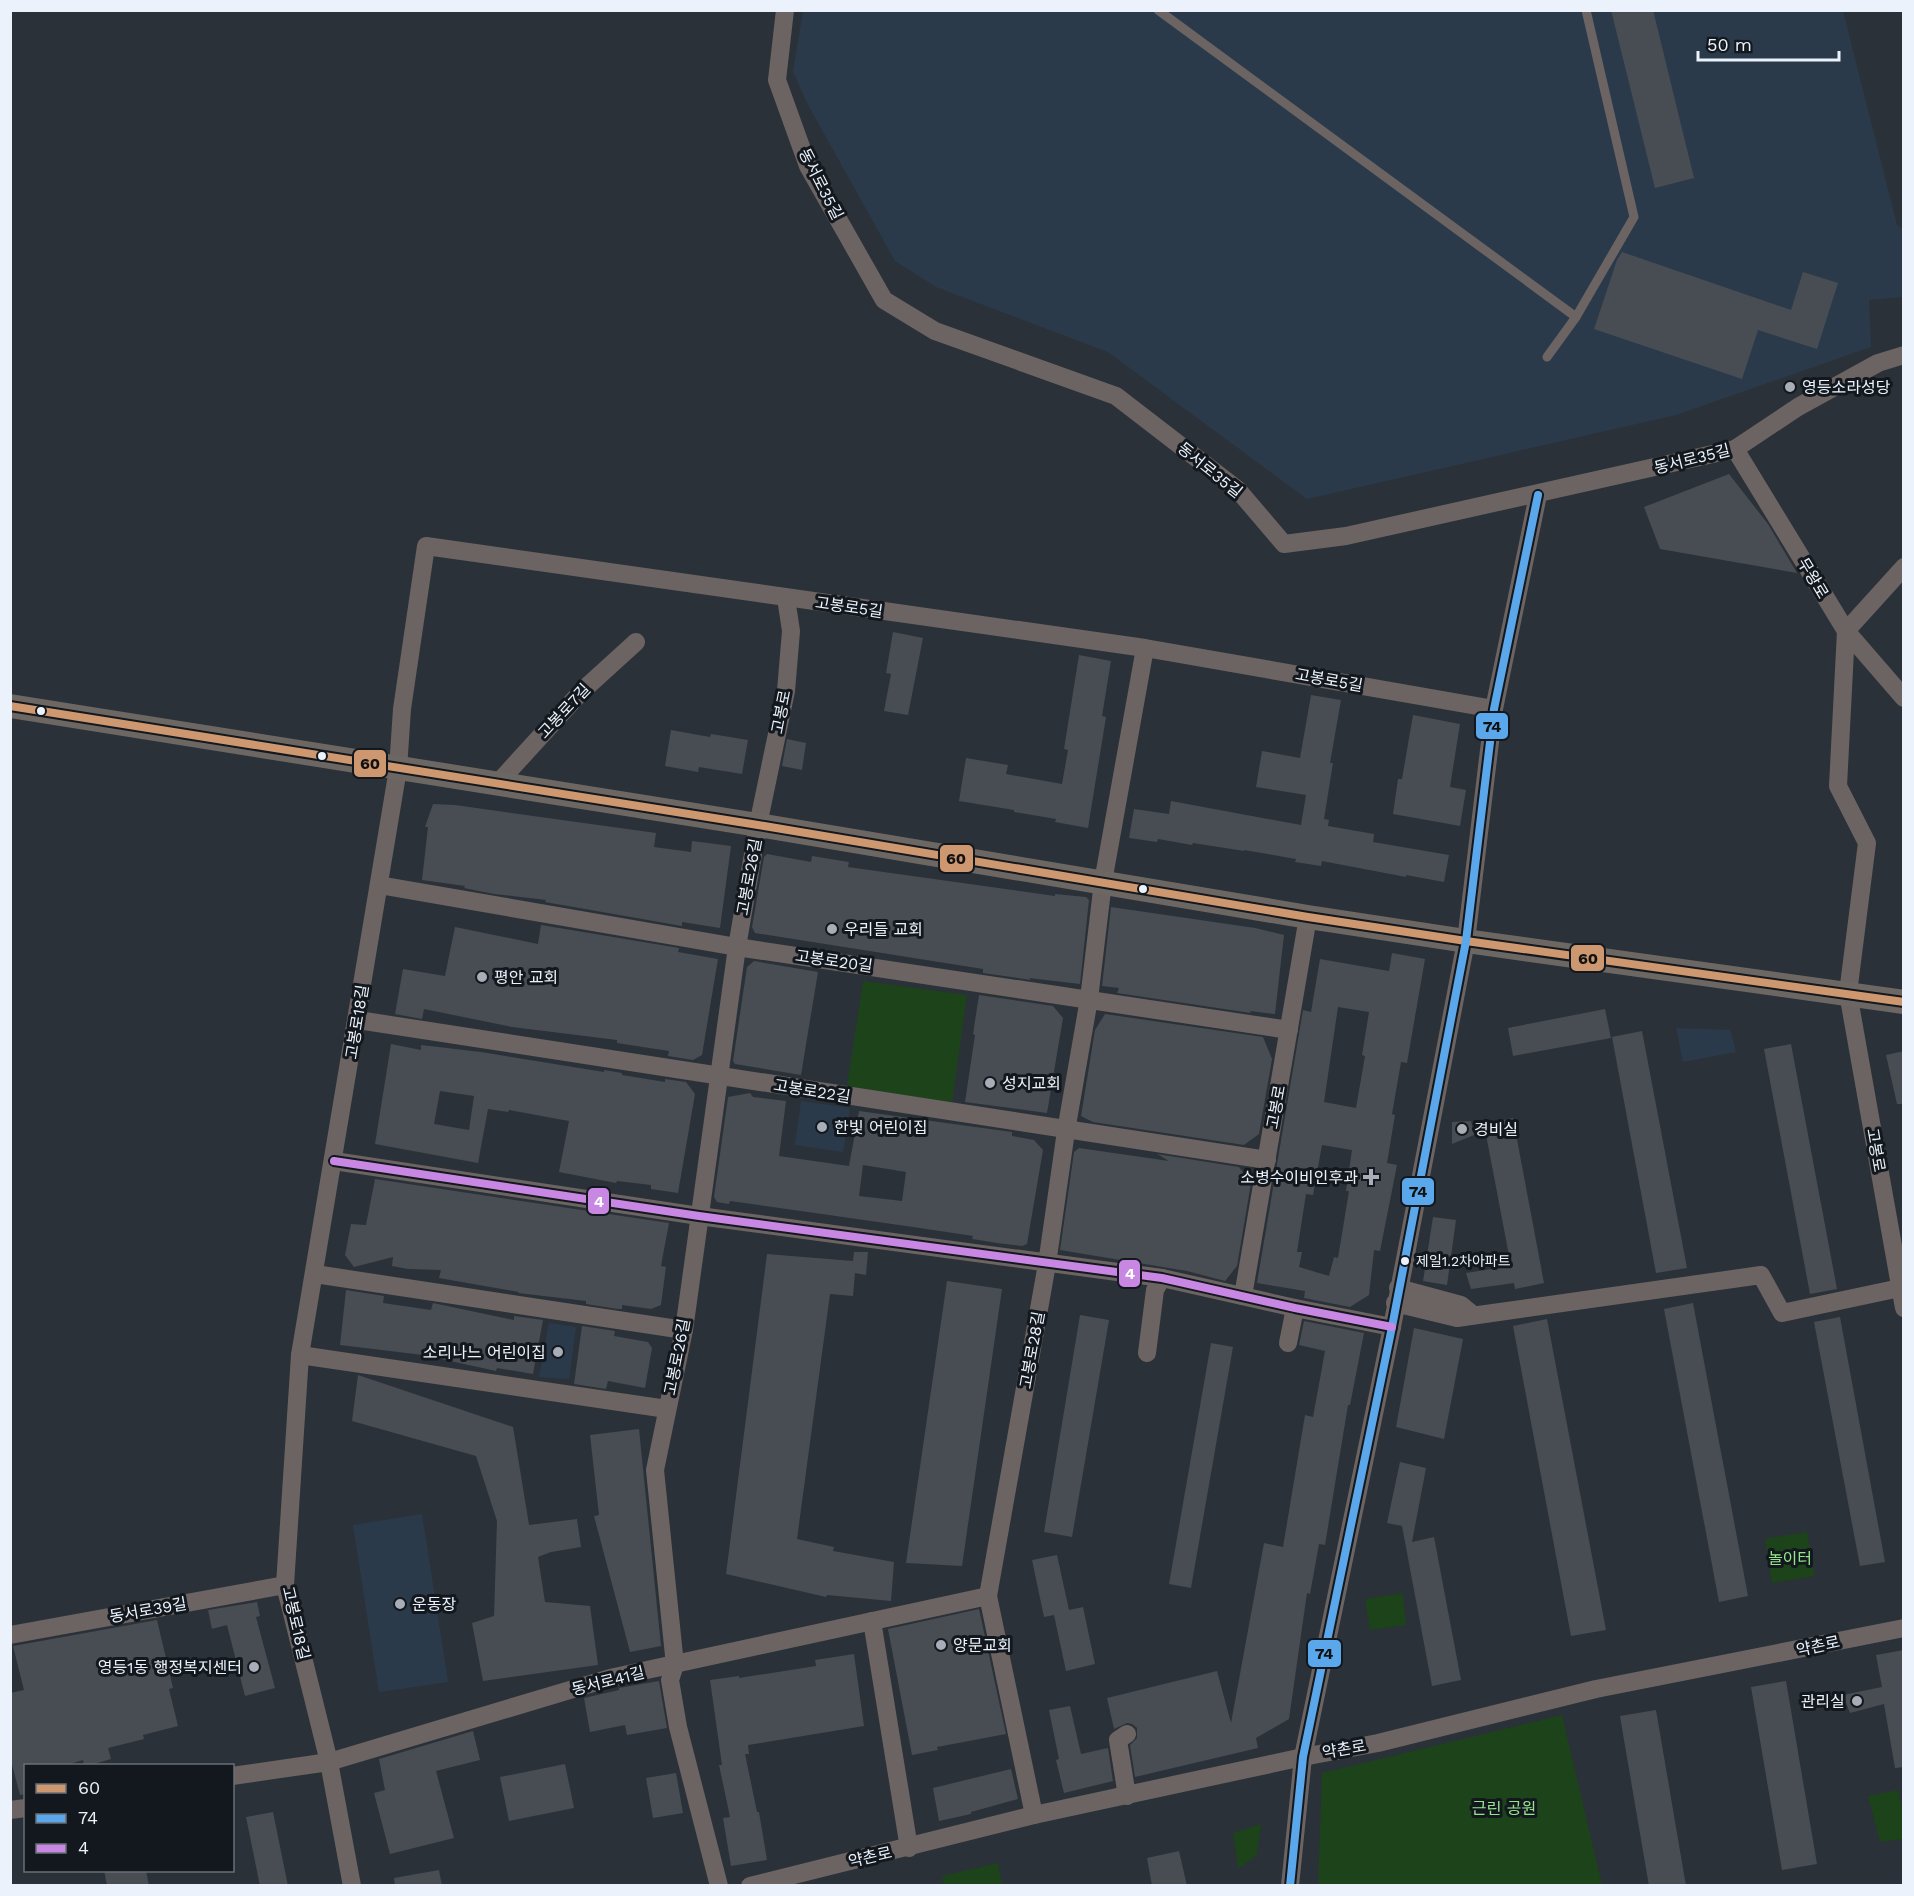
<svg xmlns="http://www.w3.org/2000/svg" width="1914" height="1896" viewBox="0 0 1914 1896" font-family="'Work Sans','Noto Sans KR',sans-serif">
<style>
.built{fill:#2b3a4a}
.green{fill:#1d431b}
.building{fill:#484d53;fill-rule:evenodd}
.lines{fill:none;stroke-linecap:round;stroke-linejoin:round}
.lane{stroke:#6c6462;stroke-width:9}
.street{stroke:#6c6462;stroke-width:18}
.secondary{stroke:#6d6764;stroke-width:24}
.bus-1-casing{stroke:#13181e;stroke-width:12}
.bus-2-casing{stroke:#13181e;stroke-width:12}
.bus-3-casing{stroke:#13181e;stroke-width:12}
.bus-1{stroke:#cd976f;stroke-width:8}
.bus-2{stroke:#5aa8eb;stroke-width:8}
.bus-3{stroke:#c787e3;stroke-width:8}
.poi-dot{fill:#a8aeb7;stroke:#13181e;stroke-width:2}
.bus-dot{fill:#ebf2fb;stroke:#13181e;stroke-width:2}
.labels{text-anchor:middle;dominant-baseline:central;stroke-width:6;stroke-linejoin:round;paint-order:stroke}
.bus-label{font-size:14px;fill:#ebf2fb;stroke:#13181e;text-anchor:start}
.street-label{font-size:16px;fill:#ebf2fb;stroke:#13181e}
.poi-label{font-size:16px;fill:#ebf2fb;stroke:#13181e;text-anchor:start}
.park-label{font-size:16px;fill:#95e68b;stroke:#13181e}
.line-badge{stroke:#13181e;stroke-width:2}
.badge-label{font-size:16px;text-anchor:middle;font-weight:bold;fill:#fff}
.pale-badge-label{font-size:16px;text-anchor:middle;font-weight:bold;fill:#111}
</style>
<rect width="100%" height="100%" fill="#2b3138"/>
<g class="built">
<path d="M803 11H1843L1897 225 1903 229V297L1869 300 1871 347 1676 415 1307 499 1108 352 936 287 895 261 807 103 793 71Z"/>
<path d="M1676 1028 1730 1030 1736 1052 1683 1062Z"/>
<path d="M801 1101 850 1108 843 1152 795 1145Z"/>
<path d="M549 1323 576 1327 569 1379 539 1377Z"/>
<path d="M422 1514 448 1682 379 1692 353 1525Z"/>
</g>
<g class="green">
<path d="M863 981 967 995 952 1103 847 1086Z"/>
<path d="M1807 1532 1815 1576 1772 1583 1765 1539Z"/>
<path d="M1403 1593 1406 1625 1370 1630 1365 1599Z"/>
<path d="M1562 1715 1602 1885H1318L1322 1773Z"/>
<path d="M1898 1790 1903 1813V1839L1880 1842 1868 1796Z"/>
<path d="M1261 1824 1257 1855 1238 1869 1233 1833Z"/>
<path d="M998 1863 1002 1885H944L942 1876Z"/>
</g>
<g class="building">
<path d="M1611 10H1653L1694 178 1655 188Z"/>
<path d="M1622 252 1791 310 1803 272 1838 283 1817 349 1758 330 1742 379 1594 329 1617 260Z"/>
<path d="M1729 474 1768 524 1797 573 1660 549 1644 507Z"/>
<path d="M893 632 923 638 908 715 884 711 891 674 886 673Z"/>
<path d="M1079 655 1111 661 1102 716 1106 717 1088 828 1055 822 1056 819 1014 812V810L959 801 966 758 1008 765 1006 774 1062 784 1068 750 1064 749Z"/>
<path d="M1311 695 1341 700 1330 763H1333L1324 819 1329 820 1328 826 1374 834 1373 842 1449 855 1444 882 1406 875V877L1322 861 1321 866 1295 862 1296 859 1244 850V851L1193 843 1192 845 1158 839 1157 842 1129 838 1134 809 1169 814 1171 801 1301 825 1306 795 1256 787 1262 751 1300 758Z"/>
<path d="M1413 715 1460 724 1450 787 1466 790 1460 826 1393 814 1398 779H1402Z"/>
<path d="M671 730 710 737 711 734 748 740 742 774 699 767 698 772 665 766Z"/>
<path d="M787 739 806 743 802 770 782 766Z"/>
<path d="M433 804 455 805 656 833 654 847 691 852 692 841 731 846 720 928 682 922V926L545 902 546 900 494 894 464 888 465 886 422 880 428 827H425Z"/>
<path d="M767 854 811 862 812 856 849 862 848 867 1055 896V894L1086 897 1089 900 1080 984 1029 978 1031 980 983 973V969L755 933 752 927 764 857Z"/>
<path d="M1111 907 1255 928 1284 935 1275 1014 1250 1011 1251 1013 1117 993 1119 988 1102 986Z"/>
<path d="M541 925 679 948 678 952 718 959 702 1055 693 1060 668 1056 669 1051 617 1043V1040L512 1027 424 1009 422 1019 395 1014 403 969 445 976 455 927 538 944Z"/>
<path d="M1392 953 1425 959 1407 1063 1401 1062 1392 1114 1395 1115 1387 1163 1397 1165 1380 1251 1374 1250 1369 1295 1350 1307 1304 1298 1305 1291 1257 1283 1303 1010 1311 1012 1320 959 1389 971ZM1338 1007 1369 1012 1362 1055 1365 1056 1356 1108 1324 1102ZM1322 1145 1352 1150 1346 1191H1349L1338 1258 1334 1257 1329 1276 1299 1267 1302 1252H1297L1306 1194 1313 1195Z"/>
<path d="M754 961 818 972 801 1075 735 1064 733 1061 747 967Z"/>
<path d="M979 995 1053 1006 1063 1018 1047 1113 965 1102 975 1035 973 1034Z"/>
<path d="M1605 1009 1611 1038 1513 1056 1508 1028Z"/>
<path d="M1105 1014 1263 1037 1272 1059 1259 1134 1244 1145 1093 1122 1081 1116 1095 1030Z"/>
<path d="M1642 1031 1687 1268 1656 1273 1612 1037Z"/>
<path d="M391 1044 421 1050V1045L481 1052 604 1072V1070L622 1073V1075L665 1082V1079L686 1082 695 1094 678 1193 651 1189V1185L617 1181 616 1183 559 1172 569 1121 509 1110 508 1112 488 1109 478 1163 375 1144ZM440 1091 474 1096 469 1130 434 1124Z"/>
<path d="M1791 1044 1837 1289 1810 1294 1764 1049Z"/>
<path d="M1904 1051V1104H1897L1886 1055Z"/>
<path d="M750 1093 753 1097 786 1101 779 1156 849 1166 859 1111 1012 1132V1136L1034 1140 1043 1150 1027 1244 1022 1246 997 1243 972 1239 973 1236 913 1227 730 1201 729 1204 717 1202 714 1197 728 1097ZM863 1165 906 1172 902 1201 859 1196Z"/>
<path d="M1513 1118 1544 1283 1515 1289 1514 1283 1471 1289 1466 1273 1511 1266 1484 1124Z"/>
<path d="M1471 1121 1474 1135 1452 1144V1122Z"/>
<path d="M1079 1148 1169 1161 1157 1154 1239 1167 1251 1183 1237 1266 1225 1281 1187 1271 1060 1250 1074 1152Z"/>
<path d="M375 1179 669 1223 661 1266 666 1267 661 1305 651 1309 622 1305V1309H618L586 1304V1301L518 1293 519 1292 439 1278 441 1270 408 1269 392 1266 393 1257 354 1267 345 1255 351 1224 366 1225Z"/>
<path d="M1433 1217 1456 1220 1447 1285 1423 1281Z"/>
<path d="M854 1252H868L866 1275 855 1273 853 1296 830 1294 797 1539 834 1547 833 1551 894 1562 891 1601 827 1595 826 1597 726 1574 767 1254 853 1261Z"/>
<path d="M947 1281 1002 1289 962 1566 906 1563Z"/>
<path d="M346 1290 384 1296 383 1303 431 1310 433 1303 514 1320V1316L543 1320 533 1374 497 1368 496 1371 423 1355 340 1345Z"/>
<path d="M1693 1303 1748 1596 1719 1602 1664 1309Z"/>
<path d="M1080 1315 1109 1320 1072 1537 1044 1532Z"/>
<path d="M1840 1317 1885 1562 1860 1566 1814 1322Z"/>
<path d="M1547 1319 1606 1630 1571 1636 1513 1326Z"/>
<path d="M1304 1321 1364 1333 1350 1405H1348L1325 1545 1319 1544 1310 1594 1307 1593 1289 1719 1256 1738 1258 1748 1135 1777 1130 1745 1137 1738V1728L1132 1724 1127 1723 1114 1729 1107 1698 1217 1671 1231 1723 1264 1543 1283 1547 1305 1415 1313 1417 1325 1351 1299 1345Z"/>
<path d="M582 1326 615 1331 614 1336 648 1342 652 1348 645 1388 608 1381 606 1389 574 1384Z"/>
<path d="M1414 1328 1463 1339 1444 1439 1396 1427Z"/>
<path d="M1211 1343 1233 1347 1191 1588 1169 1584Z"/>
<path d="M358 1375 513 1427 529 1525 577 1519 581 1547 551 1552 538 1557 545 1602 590 1606 598 1665 483 1681 472 1623 494 1616 497 1521 476 1456 352 1421Z"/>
<path d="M639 1429 661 1646 630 1652 594 1516 599 1515 590 1435Z"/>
<path d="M1400 1462 1426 1468 1412 1542 1434 1537 1461 1680 1432 1686 1402 1526 1387 1523Z"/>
<path d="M1057 1555 1069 1610 1083 1607 1095 1664 1066 1671 1054 1615 1044 1617 1032 1560Z"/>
<path d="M257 1602 260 1616 256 1617 275 1688 245 1696 227 1625 212 1629 208 1610Z"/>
<path d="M979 1609 1006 1734 937 1747 938 1750 912 1755 888 1629Z"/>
<path d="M157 1620 173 1688 169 1689 178 1726 143 1735 144 1739 108 1748 111 1759 87 1766H84L83 1760 63 1766H26V1794L20 1795 10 1757V1693L24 1690 13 1646Z"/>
<path d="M1904 1650V1767L1895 1768 1884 1704 1850 1713 1843 1695 1882 1687 1876 1655Z"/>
<path d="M854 1654 864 1726 748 1745 749 1754H745L757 1812H759L767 1860 731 1866 723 1818 730 1817 719 1765H722L710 1680 739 1676V1678L816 1666 815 1660Z"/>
<path d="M659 1681 667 1728 627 1735 625 1725 590 1732 584 1698 619 1690V1688Z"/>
<path d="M1786 1681 1817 1864 1782 1870 1751 1687Z"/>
<path d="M1070 1706 1081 1754 1108 1748 1113 1781 1064 1793 1056 1760 1059 1759 1049 1710Z"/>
<path d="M1656 1710 1686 1886H1649L1624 1740 1620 1716Z"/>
<path d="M473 1731 480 1760 436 1771 454 1838 390 1854 374 1793 385 1790 379 1759Z"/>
<path d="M565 1764 574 1808 509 1821 500 1777Z"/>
<path d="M1011 1769 1018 1799 971 1812V1814L939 1821 933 1788Z"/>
<path d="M676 1773 683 1813 653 1818 646 1778Z"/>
<path d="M273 1812 288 1886H260L246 1817Z"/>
<path d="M1179 1851 1187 1886H1152L1147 1858Z"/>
<path d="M104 1870H146L149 1886H107Z"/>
<path d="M439 1870 442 1886H395L394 1878Z"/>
</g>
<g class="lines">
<g class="lane">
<path d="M1158 10 1576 317 1634 217 1586 10"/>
<path d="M1547 357 1576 317"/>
</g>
<g class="street">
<path d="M785 10 777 80 808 166 884 300 935 331 1116 396 1238 490 1284 544 1346 536 1735 449 1798 407 1878 363 1904 355"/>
<path d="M1735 449 1846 631 1904 698"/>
<path d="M1904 567 1846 631 1838 786 1867 843 1848 993 1904 1308"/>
<path d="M497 784 581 692 636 642"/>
<path d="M379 885 737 947 1289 1030"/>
<path d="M358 1020 1267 1160"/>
<path d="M334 1161 699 1216 1162 1278 1295 1308 1392 1327"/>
<path d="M315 1274 684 1330"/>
<path d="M1398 1288 1461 1305 1473 1315"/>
<path d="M1243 1296 1308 917"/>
<path d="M1395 1303 1457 1318 1761 1275 1782 1313 1900 1288"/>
<path d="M1288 1343 1295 1308"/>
<path d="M1147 1353 1155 1290 1162 1278"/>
<path d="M300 1355 667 1409"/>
<path d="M872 1621 909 1848"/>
<path d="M10 1635 285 1585"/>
<path d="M1127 1734 1118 1740 1127 1796"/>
<path d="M232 1776 329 1762 610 1678 988 1596"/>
<path d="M10 1810 26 1808"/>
<path d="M1034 1815 988 1596 1047 1264 1066 1131 1089 999 1103 882 1145 648"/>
<path d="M352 1886 329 1762 285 1585 300 1355 398 769 402 709 426 546 1145 648 1494 709"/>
<path d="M719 1886 678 1727 670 1680 675 1665 655 1470 684 1330 737 947 758 825 786 691 791 631 786 598"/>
<path d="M750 1886 1034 1815 1303 1757 1378 1743 1596 1689 1904 1628"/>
<path d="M1290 1886 1303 1757 1392 1327 1466 941 1494 709 1538 495"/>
</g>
<path class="secondary" d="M10 706 758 825 1308 917 1466 941 1904 1002"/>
<g class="bus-1-casing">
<path id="bus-1" d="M10 706 758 825 1308 917 1466 941 1904 1002"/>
</g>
<g class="bus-2-casing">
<path id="bus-2" d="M1290 1886 1303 1757 1392 1327 1466 941 1494 709 1538 495"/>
</g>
<g class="bus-3-casing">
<path id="bus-3" d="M334 1161 699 1216 1162 1278 1295 1308 1392 1327"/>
</g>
<use href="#bus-1" class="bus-1"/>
<use href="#bus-2" class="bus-2"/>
<use href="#bus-3" class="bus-3"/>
</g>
<g class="poi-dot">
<circle cx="1790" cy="387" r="6"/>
<circle cx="832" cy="929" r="6"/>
<circle cx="482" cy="977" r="6"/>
<circle cx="990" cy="1083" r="6"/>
<circle cx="822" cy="1127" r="6"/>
<circle cx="1462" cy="1129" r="6"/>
<path d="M1368 1168h6v6h6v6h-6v6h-6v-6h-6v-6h6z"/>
<circle cx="558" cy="1352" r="6"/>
<circle cx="400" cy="1604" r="6"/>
<circle cx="941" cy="1645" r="6"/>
<circle cx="254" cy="1667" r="6"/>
<circle cx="1857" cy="1701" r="6"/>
</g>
<g class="bus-dot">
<circle cx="41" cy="711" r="5"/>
<circle cx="322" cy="756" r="5"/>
<circle cx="1143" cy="889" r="5"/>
<circle cx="1405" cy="1261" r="5"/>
</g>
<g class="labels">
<g class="bus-label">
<text x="1416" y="1261">제일1.2차아파트</text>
</g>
<g class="street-label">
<text transform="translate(821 184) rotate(63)">동서로35길</text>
<text transform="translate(1692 459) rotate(-14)">동서로35길</text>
<text transform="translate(1210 470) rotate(39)">동서로35길</text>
<text transform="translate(1813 578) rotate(59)">무왕로</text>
<text transform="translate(849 607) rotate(8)">고봉로5길</text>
<text transform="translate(1329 680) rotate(10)">고봉로5길</text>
<text transform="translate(564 711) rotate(-47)">고봉로7길</text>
<text transform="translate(781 712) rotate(-79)">고봉로</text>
<text transform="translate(749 877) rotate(-80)">고봉로26길</text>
<text transform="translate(834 961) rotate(8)">고봉로20길</text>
<text transform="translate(357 1022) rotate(-81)">고봉로18길</text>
<text transform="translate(812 1091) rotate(9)">고봉로22길</text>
<text transform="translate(1276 1107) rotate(-80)">고봉로</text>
<text transform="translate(1876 1150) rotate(80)">고봉로</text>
<text transform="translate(1032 1350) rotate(-80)">고봉로28길</text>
<text transform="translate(677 1357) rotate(-79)">고봉로26길</text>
<text transform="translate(148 1610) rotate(-10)">동서로39길</text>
<text transform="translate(296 1623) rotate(77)">고봉로18길</text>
<text transform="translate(1818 1646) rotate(-12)">약촌로</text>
<text transform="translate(608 1681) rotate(-14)">동서로41길</text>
<text transform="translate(1344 1749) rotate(-10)">약촌로</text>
<text transform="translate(870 1857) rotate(-13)">약촌로</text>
</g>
<g class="poi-label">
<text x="1802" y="387">영등소라성당</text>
<text x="844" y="929">우리들 교회</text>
<text x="494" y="977">평안 교회</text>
<text x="1002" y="1083">성지교회</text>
<text x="834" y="1127">한빛 어린이집</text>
<text x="1474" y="1129">경비실</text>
<text x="1358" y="1177" text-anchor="end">소병수이비인후과</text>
<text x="546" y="1352" text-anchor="end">소리나느 어린이집</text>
<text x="412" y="1604">운동장</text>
<text x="953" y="1645">양문교회</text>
<text x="242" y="1667" text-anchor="end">영등1동 행정복지센터</text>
<text x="1845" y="1701" text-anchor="end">관리실</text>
</g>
<g class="park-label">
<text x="1790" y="1558">놀이터</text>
<text x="1504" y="1808">근린 공원</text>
</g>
</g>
<g class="line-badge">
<rect x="1475" y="712" width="34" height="28" rx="6" fill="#5aa8eb"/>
<rect x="353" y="749" width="34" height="29" rx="6" fill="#cd976f"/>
<rect x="939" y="844" width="35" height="29" rx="6" fill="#cd976f"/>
<rect x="1570" y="944" width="35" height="28" rx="6" fill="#cd976f"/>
<rect x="1401" y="1177" width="34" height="29" rx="6" fill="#5aa8eb"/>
<rect x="587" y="1187" width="23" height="28" rx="6" fill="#c787e3"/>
<rect x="1118" y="1259" width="23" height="29" rx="6" fill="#c787e3"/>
<rect x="1307" y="1639" width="35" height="29" rx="6" fill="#5aa8eb"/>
</g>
<g class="badge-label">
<text x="599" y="1207">4</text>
<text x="1130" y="1279">4</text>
</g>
<g class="pale-badge-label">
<text x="1492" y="732">74</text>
<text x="370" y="769">60</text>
<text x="956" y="864">60</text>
<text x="1588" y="964">60</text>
<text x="1418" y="1197">74</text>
<text x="1324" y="1659">74</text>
</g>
<rect width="1914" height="1896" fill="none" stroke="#ebf2fb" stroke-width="24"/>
<rect x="24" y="1764" width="210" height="108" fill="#13181e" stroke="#696f76" stroke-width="1.5"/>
<rect x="36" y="1784" width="30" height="9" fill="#cd976f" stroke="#696f76" stroke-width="1.5"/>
<text x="78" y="1794" font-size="18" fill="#ebf2fb">60</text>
<rect x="36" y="1814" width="30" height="9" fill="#5aa8eb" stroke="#696f76" stroke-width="1.5"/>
<text x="78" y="1824" font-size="18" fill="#ebf2fb">74</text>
<rect x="36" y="1844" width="30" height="9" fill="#c787e3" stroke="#696f76" stroke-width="1.5"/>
<text x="78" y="1854" font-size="18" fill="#ebf2fb">4</text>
<path d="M1698 51v9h141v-9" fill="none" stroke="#ebf2fb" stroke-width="3"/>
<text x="1707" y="51" font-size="18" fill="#ebf2fb" stroke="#13181e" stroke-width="4.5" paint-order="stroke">50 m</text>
</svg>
